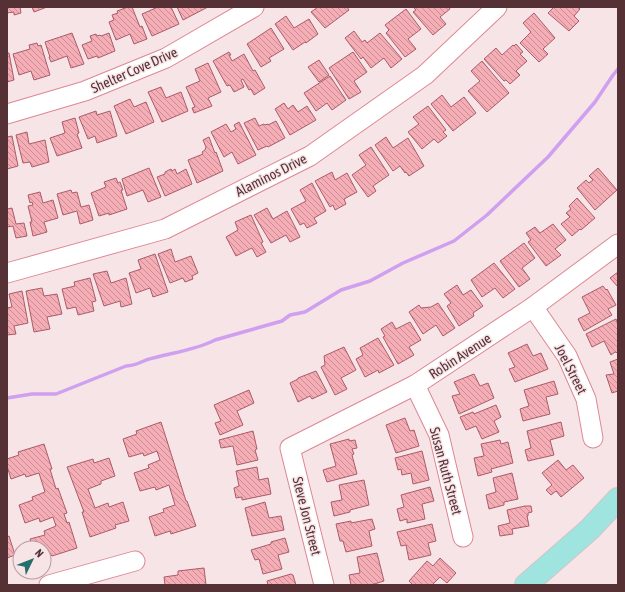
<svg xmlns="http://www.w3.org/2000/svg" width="625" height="592" viewBox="0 0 625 592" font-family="'Asap Condensed',sans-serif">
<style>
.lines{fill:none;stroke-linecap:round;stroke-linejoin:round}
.stream{stroke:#cf9ff0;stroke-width:3.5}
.building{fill:url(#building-back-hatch);stroke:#ac5b68}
.minor-casing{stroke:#dd8793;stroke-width:21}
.major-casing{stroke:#cfc5c7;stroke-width:24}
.minor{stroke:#fff;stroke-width:19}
.major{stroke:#a0e4e0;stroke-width:22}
.labels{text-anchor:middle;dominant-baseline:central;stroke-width:3;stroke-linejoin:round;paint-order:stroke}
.street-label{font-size:14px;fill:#553136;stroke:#f7e4e6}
</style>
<defs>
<pattern id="building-back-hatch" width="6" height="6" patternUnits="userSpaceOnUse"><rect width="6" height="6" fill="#f5adb6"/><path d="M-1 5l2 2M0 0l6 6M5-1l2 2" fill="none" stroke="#c98d95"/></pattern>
</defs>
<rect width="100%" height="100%" fill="#f7e4e6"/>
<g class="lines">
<path class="stream" d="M7 398 32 394H56L126 366C134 366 139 363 146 360 169 353 194 351 215 340L282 321 290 315 305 312 341 290 370 281 403 263 454 241 487 215 548 157 595 102 613 75 618 69"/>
</g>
<g class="building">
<path d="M7 7H20L21 13 14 15V12L7 13Z"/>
<path d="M32 7H47L34 12Z"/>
<path d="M128 7H132L140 27 142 26 147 39 134 44 130 34 116 40 109 22 114 20 112 15 118 13 117 11Z"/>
<path d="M158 7H171L179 24 152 36 142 14Z"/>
<path d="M177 7H208L183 20Z"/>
<path d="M318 7H347L349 10 325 28 311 12Z"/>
<path d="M413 7H449L450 9 440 17 446 24 433 35 413 12 416 10Z"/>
<path d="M554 7H578L580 9 574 16 579 21 569 31 548 13Z"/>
<path d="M406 9 421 29 408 39 416 49 405 57 386 33 389 30 385 25Z"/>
<path d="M534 13 555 38 543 49 548 54 539 62 520 43 531 32 523 23Z"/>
<path d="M286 16 294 28 309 19 318 34 306 43 305 42 293 50 275 24Z"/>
<path d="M271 28 284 49 269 58 271 61 261 67 247 44Z"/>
<path d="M354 31 362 42 365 40 367 43 380 33 402 59 391 68 384 58 371 68 363 57 361 59 345 38Z"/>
<path d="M72 33 84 64 71 68 67 56 51 62 49 57H50L45 42Z"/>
<path d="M109 33 115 51 98 58 97 56 88 59 82 45 92 41 90 36 96 34 97 36 100 35 101 36Z"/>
<path d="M37 43 38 46 41 45 50 75 34 80 31 71 19 75 13 54 30 49 29 45Z"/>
<path d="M516 44 523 52 520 54 527 61 516 71 520 75 510 84 506 80 504 81 484 59 496 48 502 55 513 45 514 46Z"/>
<path d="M229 52 231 55H229L232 61 244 54 253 71 255 70 265 88 254 95 251 89 249 90 243 79 241 80 244 87 234 92 230 85 227 86 213 61Z"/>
<path d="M353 52 367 72 354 81 361 92 349 99 329 68Z"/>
<path d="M7 53H9L14 80 7 82Z"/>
<path d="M319 60 329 75 319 82 308 67Z"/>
<path d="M482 61 509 93 487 112 468 91 480 81 471 71Z"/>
<path d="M208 63 221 92 208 98 212 106 194 113 192 108 195 107 186 87 200 81 195 69Z"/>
<path d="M330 76 346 100 332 110 327 103 316 111 304 93Z"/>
<path d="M161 87 166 98 181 92 188 111 162 122 148 92Z"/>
<path d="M442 95 451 107 464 97 476 113 453 131 431 104Z"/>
<path d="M130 99 134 107 146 102 154 122 126 134 114 106Z"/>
<path d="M284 103 288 109 293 105 298 112 307 106 316 120 290 135 275 109Z"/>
<path d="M428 106 446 130 443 132 447 136 438 143 434 139 422 149 408 132 419 124 413 117Z"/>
<path d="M96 111 97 115 110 111 117 136 97 143 95 136 88 139 79 117Z"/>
<path d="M75 118 79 133 77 134 82 148 57 156 50 138 65 133 62 122Z"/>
<path d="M255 118 259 126 264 124 265 125 268 124V125L276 121 285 138 268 147 267 146 258 150 244 123Z"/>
<path d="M239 122 256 155 238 164 232 152 224 157 211 132 226 124 231 132 236 129 234 125Z"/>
<path d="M27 132 29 144 45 140 49 162 32 167 30 162 23 163 16 135Z"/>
<path d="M12 136 18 166 7 169V137Z"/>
<path d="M209 137 213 148 215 153 216 152 223 171 197 183 188 160 203 154 202 152 205 150 206 147 203 140Z"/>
<path d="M386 137 393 148 408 138 424 166 409 176 406 172 405 173 400 166 393 171 375 145Z"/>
<path d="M371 147 389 175 373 186 376 191 368 197 352 175 366 165 359 155Z"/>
<path d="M149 168 161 197 148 202 143 190 127 196 122 179Z"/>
<path d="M598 168 617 190 595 210 577 188 586 180 589 183 593 180 589 176Z"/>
<path d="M171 169 172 171 175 169 177 174 186 169 192 184 165 196 157 177 165 174V172Z"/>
<path d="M332 172 335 180 347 173 357 192 344 199 346 204 335 210 333 205 330 207 315 181Z"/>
<path d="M116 178 118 183 120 182 123 190H121L127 209 109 215V213L99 216 91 193 106 187 104 182Z"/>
<path d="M312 183 326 211 314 218 317 223 307 228 304 223 300 225 291 209 306 201 300 190Z"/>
<path d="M71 190 72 193 77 192 81 207 89 205 93 220 80 224 77 211 63 215 57 194Z"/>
<path d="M40 192 43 203 53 200 58 218 44 222 47 232 33 236 30 222H32L28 206 33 205 32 202 30 203 28 195Z"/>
<path d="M577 198 595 218 581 230 580 229 572 236 561 224 570 217 566 213 571 209 569 206Z"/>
<path d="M12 208 16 224 24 223 27 236 16 238 13 226 7 227V209Z"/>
<path d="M267 208 273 219 287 211 300 237 290 242 286 235 271 243 254 215Z"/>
<path d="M251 215 263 242 261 243 266 252 257 257 252 248 236 256 226 237 238 230 235 222Z"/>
<path d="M553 224 566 240 555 249 561 255 546 266 528 242 531 240 526 233 535 227 540 233Z"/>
<path d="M524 243 535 258 522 268 530 279 519 287 500 261Z"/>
<path d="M171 249 175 262 191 256 198 273 192 276 193 279 185 282 183 278 170 283 158 254Z"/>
<path d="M155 254 168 292 153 297 150 288 136 293 129 273 141 269 138 260Z"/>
<path d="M494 263 515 289 503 298 495 288 482 297 471 280Z"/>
<path d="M107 271 111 283 126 278 132 304 121 307 120 301 104 306 93 274Z"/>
<path d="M618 272V287L610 278Z"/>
<path d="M90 278 96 301 92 302 94 311 78 315 76 307 67 309 62 289 75 286 74 282Z"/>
<path d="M457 285 463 295 471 290 483 306 473 313 474 316 459 326 447 306 451 303 444 294Z"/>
<path d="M603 286 606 290 607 289 616 305 608 309 612 315 584 331 578 319 590 313 582 297Z"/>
<path d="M42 288 44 296 57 294 62 314 47 317 50 329 34 332 26 291Z"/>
<path d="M22 291 28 323 14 326 16 334 7 335V308L12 307 9 294Z"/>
<path d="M438 303 455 328 443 336 436 325 423 334 409 312 419 305 421 308 431 307Z"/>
<path d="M616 319 618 324V353L615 352 611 355 604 341 592 347 586 334Z"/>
<path d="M392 322 396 329 410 322 421 340 409 347 414 355 398 364 383 337 385 336 381 329Z"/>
<path d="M378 338 394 365 379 373 378 370 365 377 356 359 363 355 360 348Z"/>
<path d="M527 344 533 356 541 353 548 369 515 382 509 369 515 367 508 353Z"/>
<path d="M344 347 356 370 341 378 347 389 335 395 321 367 325 365 324 356Z"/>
<path d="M618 359V391L612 393 606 375 614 374 610 362Z"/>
<path d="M316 371 327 392 312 399 310 396 298 402 290 383 298 379V378Z"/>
<path d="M474 374 480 386 488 383 494 398 459 414 452 396 460 394 454 382Z"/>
<path d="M554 381 558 394 546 397 550 414 523 421 520 409 529 406 524 390Z"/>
<path d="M249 390 254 403 237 411 243 425 220 435 215 423 221 421 214 405Z"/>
<path d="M496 405 501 417 494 421 499 432 482 439 476 426 466 430 460 417 473 412 474 414Z"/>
<path d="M405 418 410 431 414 430 419 446 396 453 386 425Z"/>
<path d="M161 422 186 501H187L196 526 171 534 170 531 155 536 149 517 164 512 163 509 175 505 169 485 156 490 155 487 140 491 134 473 149 468 148 465 160 460 157 451 144 456 143 453 129 457 123 439 137 434 136 431Z"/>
<path d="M561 422 564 436 550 440 554 455 528 461 525 450 531 448 527 431Z"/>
<path d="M253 431 257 449 255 450 258 460 237 465 233 446 221 448 219 440Z"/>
<path d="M349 439V441L355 440 357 448 352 449 354 454 352 455 357 474 327 482 323 470 336 466 330 444Z"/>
<path d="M500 440 501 444 508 442 513 463 491 469 492 472 478 476 474 458 484 456 481 444Z"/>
<path d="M44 444 52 469H50L56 489 58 488 67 513 64 514 67 523 69 522 77 548 52 556 50 553 44 555V548H33L30 539 45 535 44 531 56 526 53 517 40 522 39 518 25 523 19 505 33 500 32 497 45 492 39 473 26 477 25 474 11 479 7 466V459L19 455 18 452Z"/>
<path d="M422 451 429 480 413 484 411 473 402 475 401 469 398 470 395 458Z"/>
<path d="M109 458 115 476 101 481V484L88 489 95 508 108 503 109 507 123 502 129 521 115 525 116 528 90 537 82 512H84L67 467 93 459 94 463Z"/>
<path d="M558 460 566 470 573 465 584 478 561 497 556 491 551 495 546 490 552 485 542 473Z"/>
<path d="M257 467 259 480 268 478 271 494 242 500V497L236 498 234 488 239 486 236 471Z"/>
<path d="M512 473 518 499 504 502V505L489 509 486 495 496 492 493 478Z"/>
<path d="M364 480 369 505 350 510V512L334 516 331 502 342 500 339 485Z"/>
<path d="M430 487 434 501 422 504 425 519 407 523V519L400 521 397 509 404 507 401 495Z"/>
<path d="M265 502 269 518 281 516 284 530 252 536 245 508Z"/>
<path d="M525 506H531L532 512 528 513V516H527L529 526 512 529 513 534 500 536 498 526 510 523 507 510Z"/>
<path d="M372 519 375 529 369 531 372 546 346 552 343 541H340L336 524 351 521V523Z"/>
<path d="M432 524 436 541 428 543 431 555 409 560 406 545 401 546 397 532Z"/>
<path d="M9 536 15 555 7 558V537Z"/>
<path d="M285 538 289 552 278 555 282 569 263 574 259 559 255 560 251 550 271 544V542Z"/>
<path d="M377 553 384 581 371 585H351L349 575 360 573 357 557Z"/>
<path d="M440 558 456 573 447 583 440 577 432 585H413L409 581 427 561 433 566Z"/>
<path d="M204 568 206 585H165L164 577 178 575V571Z"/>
<path d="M291 574 293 575 296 585H268L267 581Z"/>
</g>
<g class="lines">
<g class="minor-casing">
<g id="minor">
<path d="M7 114 85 91 166 58 254 7"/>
<path d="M7 273 165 229 310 156 425 75 497 7"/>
<path d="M533 307 567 356 586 399 593 438"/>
<path d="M415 385 439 435 463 537"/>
<path d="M49 585 135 561"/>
<path d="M324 585 290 448 415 385 533 307 618 244"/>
</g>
</g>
<g class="major-casing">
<path id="major" d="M526 585 590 529 618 499"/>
</g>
<use href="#minor" class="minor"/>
<use href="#major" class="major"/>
</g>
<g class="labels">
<g class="street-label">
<text transform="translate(134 70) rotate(-24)">Shelter Cove Drive</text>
<text transform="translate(271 175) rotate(-27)">Alaminos Drive</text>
<text transform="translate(460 356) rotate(-33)">Robin Avenue</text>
<text transform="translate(571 369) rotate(63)">Joel Street</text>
<text transform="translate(446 471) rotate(75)">Susan Ruth Street</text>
<text transform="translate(307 516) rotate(76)">Steve Jon Street</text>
</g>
</g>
<rect width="625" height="592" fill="none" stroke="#553136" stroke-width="16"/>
<g transform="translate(32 560) rotate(47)"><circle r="19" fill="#f7e4e6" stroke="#b69ca0"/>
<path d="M0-3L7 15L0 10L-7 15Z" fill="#246e6b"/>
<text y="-6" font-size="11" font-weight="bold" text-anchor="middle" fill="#553136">N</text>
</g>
</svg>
